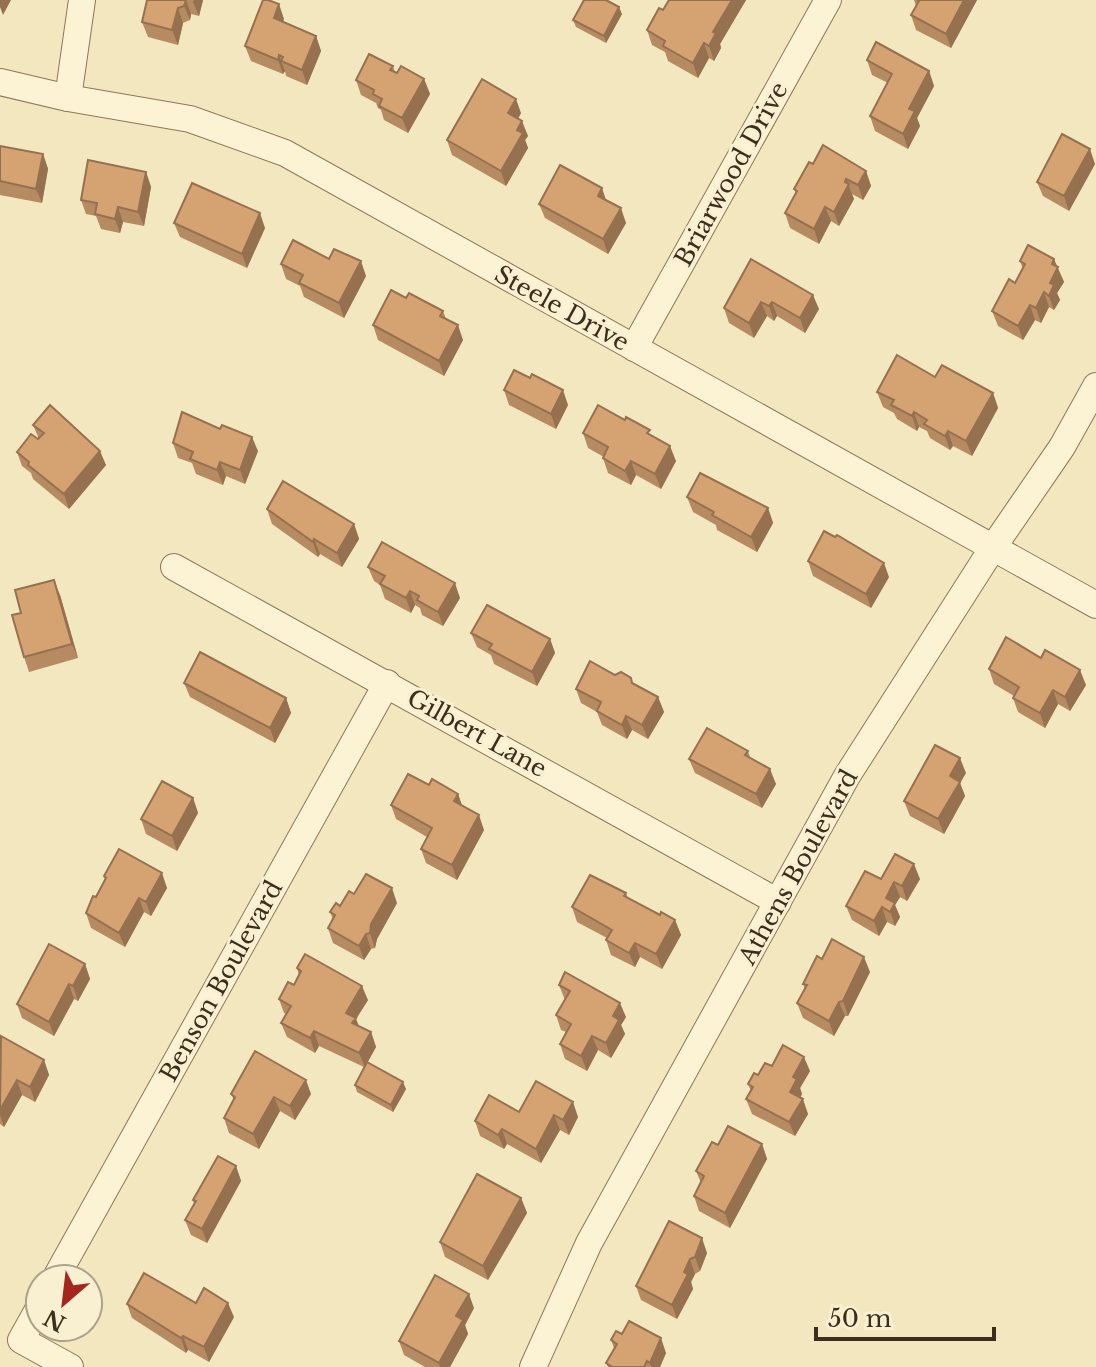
<svg xmlns="http://www.w3.org/2000/svg" width="1096" height="1367" viewBox="0 0 1096 1367" font-family="'Libre Baskerville',serif">
<style>
.lines{fill:none;stroke-linecap:round;stroke-linejoin:round}
.minor-casing{stroke:#8e7756;stroke-width:28}
.minor{stroke:#fcf3d5;stroke-width:26}
.wall{fill:#b78b62}
.shaded-wall{fill:#957150}
.building{fill:#d5a272;stroke:#957150;stroke-width:2}
.labels{text-anchor:middle;dominant-baseline:central;stroke-width:6;stroke-linejoin:round;paint-order:stroke}
.street-label{font-size:24px;fill:#3c2e1c;stroke:#f9f0d1}
</style>
<rect width="100%" height="100%" fill="#f3e7c0"/>
<g class="lines">
<g class="minor-casing">
<g id="minor">
<path d="M0 82 68 98 190 119 285 153 1096 605"/>
<path d="M68 98 82 0"/>
<path d="M634 348 828 0"/>
<path d="M174 567 778 902"/>
<path d="M55 1279 387 683"/>
<path d="M40 1306 21 1340 70 1367"/>
<path d="M533 1367 589 1243 847 776 992 549 1062 447 1096 386"/>
</g>
</g>
<use href="#minor" class="minor"/>
</g>
<g class="wall">
<path d="M147 0H203L199 16 191 14 190 20 183 23 178 45 148 37 142 22Z"/>
<path d="M669 0H746L720 44 721 48 714 61 709 58 698 78 668 61 665 52 652 45 647 30 663 10Z"/>
<path d="M914 0H977L951 48 916 30 911 15 916 6Z"/>
<path d="M622 14 606 43 576 27 573 20Z"/>
<path d="M284 19 283 22 316 36 321 51 307 85 286 76 285 71 283 74 251 61 245 46Z"/>
<path d="M867 60 929 71 934 86 917 118 920 126 908 149 875 131 870 116 888 83 872 75Z"/>
<path d="M393 66 395 72 424 79 430 94 408 133 384 120 381 110 378 108 376 103 361 95 356 80Z"/>
<path d="M521 113 518 119 528 136 525 140 528 148 506 186 452 155 447 140Z"/>
<path d="M0 146 43 154 48 169 42 203 0 195Z"/>
<path d="M813 164 866 171 871 186 863 200 852 194 854 199 839 226 831 221 819 244 790 228 785 213 796 194 794 189Z"/>
<path d="M1095 164 1069 211 1043 196 1037 182Z"/>
<path d="M146 172 151 187 144 226 123 222 120 233 101 229 96 216 86 214 81 200Z"/>
<path d="M607 201 626 223 608 254 545 218 539 204Z"/>
<path d="M174 223 265 228 247 268 180 237Z"/>
<path d="M751 259 819 309 805 333 777 316 774 321 767 316 754 338 729 323 724 308Z"/>
<path d="M1020 261 1057 267 1064 282 1057 293 1060 300 1054 310 1049 307 1041 323 1035 320 1023 340 998 326 992 311 1015 283 1023 269Z"/>
<path d="M281 264 366 276 344 318 304 297 300 286 286 279Z"/>
<path d="M406 298 443 311 446 319 463 340 444 376 378 340 373 325Z"/>
<path d="M935 377 993 393 998 408 972 456 953 446 950 450 930 438 927 431 919 427 917 431 897 419 894 413 883 407 877 392Z"/>
<path d="M530 378 568 405 556 429 509 405 504 390Z"/>
<path d="M33 425 106 465 69 509 33 479 31 473 22 466 17 452 39 439Z"/>
<path d="M583 433 652 436 676 461 661 489 636 475 631 485 608 473 603 458 604 457 588 448Z"/>
<path d="M173 443 258 451 245 484 226 476 223 485 196 474 192 463 178 458Z"/>
<path d="M687 497 768 508 773 523 757 552 717 530 716 525 693 512Z"/>
<path d="M267 509 354 524 359 539 342 567 320 554 318 557 272 524Z"/>
<path d="M808 561 889 577 871 608 813 576Z"/>
<path d="M368 567 460 598 443 626 422 615 420 608 415 605 411 613 385 599 380 585 374 581Z"/>
<path d="M60 595 78 658 29 672 24 657 21 613Z"/>
<path d="M471 633 550 639 555 653 537 686 494 664 491 655 477 647Z"/>
<path d="M989 669 1086 685 1070 711 1058 704 1045 728 1018 712 1013 698 1014 696 994 684Z"/>
<path d="M184 683 286 698 291 713 275 743 190 697Z"/>
<path d="M633 683 658 697 664 712 648 739 632 730 627 739 602 725 597 712 581 703 576 689Z"/>
<path d="M748 751 750 757 776 784 762 808 695 773 689 759Z"/>
<path d="M966 773 960 783 965 796 944 834 910 816 904 801Z"/>
<path d="M429 785 458 794 462 806 484 830 457 880 426 863 421 849 427 837 396 819 391 805Z"/>
<path d="M193 798 198 813 177 851 146 834 141 819Z"/>
<path d="M104 876 167 888 151 916 144 912 125 947 91 928 86 913 105 879Z"/>
<path d="M881 879H920L907 901 900 897 895 905 900 917 895 926 887 922 879 936 852 920 846 906Z"/>
<path d="M626 893 628 898 660 915 675 920 681 935 662 969 640 957 635 967 611 955 606 940 607 938 577 922 572 907Z"/>
<path d="M354 894 397 903 377 939 375 948 371 949 364 960 333 943 328 928 333 919 330 912 340 906Z"/>
<path d="M822 959 870 972 848 1016H845L834 1036 803 1018 797 1003 805 989 803 984Z"/>
<path d="M85 964 90 979 78 1001 74 999 54 1036 22 1018 17 1004Z"/>
<path d="M297 968 368 1000 356 1019 359 1026 371 1032 376 1047 367 1063 406 1089 393 1112 357 1092 355 1085 364 1067 319 1046 315 1053 287 1037 281 1023 286 1014 284 1013 279 999 294 985 299 975Z"/>
<path d="M559 985 626 1017 621 1025 625 1034 611 1058 598 1050 587 1071 565 1059 560 1044 566 1032 561 1030 556 1015 565 1000Z"/>
<path d="M0 1037 44 1060 49 1075 35 1102 22 1095 4 1127 0 1124Z"/>
<path d="M810 1071 800 1088 802 1094 800 1098 808 1114 795 1136 752 1114 746 1099 751 1091 748 1084 758 1075Z"/>
<path d="M231 1094H311L295 1120 280 1111 259 1149 229 1133 224 1118 234 1100Z"/>
<path d="M519 1112 578 1117 569 1135 560 1130 541 1163 507 1144 504 1149 480 1136 475 1121Z"/>
<path d="M762 1144 767 1159 730 1228 699 1211 694 1196 701 1183 696 1171 718 1145Z"/>
<path d="M236 1166 241 1181 207 1243 191 1235 185 1220 194 1204 193 1200Z"/>
<path d="M521 1198 527 1213 488 1280 445 1257 440 1242Z"/>
<path d="M669 1221 707 1253 700 1271 695 1274 691 1282 693 1289 677 1319 641 1300 636 1286Z"/>
<path d="M196 1303 234 1317 209 1362 188 1350 186 1353 132 1318 127 1304Z"/>
<path d="M474 1308 465 1325 468 1334 450 1367H425L404 1355 399 1341Z"/>
<path d="M611 1340 666 1353 660 1367H608L606 1363 614 1348Z"/>
</g>
<g class="shaded-wall">
<path d="M0 0H11L3 15 0 7Z"/>
<path d="M186 0 191 14 190 20 184 6Z"/>
<path d="M194 0H203L199 16 193 2Z"/>
<path d="M732 0H746L720 44 721 48 714 61 709 46 713 32Z"/>
<path d="M964 0H977L951 48 946 34Z"/>
<path d="M279 4 284 19 279 33 274 18Z"/>
<path d="M619 7 622 14 606 43 604 36Z"/>
<path d="M178 8 183 23 178 45 172 30Z"/>
<path d="M316 36 321 51 307 85 302 70Z"/>
<path d="M704 43 709 58 698 78 693 63Z"/>
<path d="M279 55 285 71 283 74 278 60Z"/>
<path d="M929 71 934 86 917 118 920 126 908 149 903 134 909 109Z"/>
<path d="M424 79 430 94 408 133 402 118Z"/>
<path d="M516 99 521 113 513 127 508 113Z"/>
<path d="M522 121 528 136 525 140 528 148 506 186 501 171 517 130Z"/>
<path d="M1090 149 1095 164 1069 211 1064 196Z"/>
<path d="M43 154 48 169 42 203 36 189Z"/>
<path d="M866 171 871 186 863 200 858 185Z"/>
<path d="M146 172 151 187 144 226 138 212Z"/>
<path d="M846 179 854 199 839 226 834 212Z"/>
<path d="M602 188 607 203 598 196Z"/>
<path d="M118 207 123 222 120 233 115 219Z"/>
<path d="M825 207 831 221 819 244 814 229Z"/>
<path d="M621 208 626 223 608 254 603 239Z"/>
<path d="M260 213 265 228 247 268 242 254Z"/>
<path d="M1054 259 1064 282 1057 293 1060 300 1054 310 1049 296 1052 264Z"/>
<path d="M361 261 366 276 344 318 339 303Z"/>
<path d="M1044 292 1049 307 1041 323 1036 308Z"/>
<path d="M813 295 819 309 805 333 800 318Z"/>
<path d="M761 302 767 316 754 338 749 323Z"/>
<path d="M772 302 777 316 774 321 769 306Z"/>
<path d="M1030 305 1035 320 1023 340 1018 326Z"/>
<path d="M458 325 463 340 444 376 439 361Z"/>
<path d="M563 390 568 405 556 429 551 414Z"/>
<path d="M993 393 998 408 972 456 966 441Z"/>
<path d="M914 412 919 427 917 431 912 416Z"/>
<path d="M948 431 953 446 950 450 945 436Z"/>
<path d="M252 437 258 451 245 484 240 470Z"/>
<path d="M670 446 676 461 661 489 655 474Z"/>
<path d="M100 451 106 465 69 509 64 494Z"/>
<path d="M631 461 636 475 631 485 625 471Z"/>
<path d="M220 462 226 476 223 485 217 470Z"/>
<path d="M768 508 773 523 757 552 751 537Z"/>
<path d="M354 524 359 539 342 567 337 553Z"/>
<path d="M314 539 320 554 318 557 313 542Z"/>
<path d="M884 563 889 577 871 608 866 594Z"/>
<path d="M54 580 60 595 78 658 72 644Z"/>
<path d="M455 583 460 598 443 626 438 612Z"/>
<path d="M410 591 415 605 411 613 406 598Z"/>
<path d="M550 639 555 653 537 686 532 672Z"/>
<path d="M1080 670 1086 685 1070 711 1065 697Z"/>
<path d="M1053 690 1058 704 1045 728 1040 713Z"/>
<path d="M658 697 664 712 648 739 642 725Z"/>
<path d="M286 698 291 713 275 743 270 728Z"/>
<path d="M626 716 632 730 627 739 622 725Z"/>
<path d="M960 758 966 773 960 783 965 796 944 834 938 819 950 776Z"/>
<path d="M770 769 776 784 762 808 756 794Z"/>
<path d="M458 794 463 808 454 801Z"/>
<path d="M193 798 198 813 177 851 172 836Z"/>
<path d="M479 815 484 830 457 880 452 865Z"/>
<path d="M914 864 920 879 907 901 902 886Z"/>
<path d="M162 873 167 888 151 916 146 902Z"/>
<path d="M894 882 900 897 895 905 900 917 895 926 886 898Z"/>
<path d="M392 888 397 903 377 939 375 948 370 933 371 924Z"/>
<path d="M139 898 144 912 125 947 119 933Z"/>
<path d="M882 907 887 922 879 936 874 921Z"/>
<path d="M675 920 681 935 662 969 656 954Z"/>
<path d="M366 934 371 949 364 960 359 946Z"/>
<path d="M635 943 640 957 635 967 629 953Z"/>
<path d="M864 957 870 972 848 1016 843 1001Z"/>
<path d="M85 964 90 979 78 1001 73 986Z"/>
<path d="M69 984 74 999 54 1036 49 1022Z"/>
<path d="M362 986 368 1000 356 1019 361 1033 358 1037 346 1013Z"/>
<path d="M839 1002 845 1016 834 1036 829 1021Z"/>
<path d="M620 1003 626 1017 621 1025 625 1034 611 1058 606 1043 613 1016Z"/>
<path d="M314 1031 319 1046 315 1053 310 1038Z"/>
<path d="M371 1032 376 1047 365 1067 359 1053Z"/>
<path d="M592 1036 598 1050 587 1071 581 1056Z"/>
<path d="M804 1057 810 1071 800 1088 802 1094 795 1107 790 1092 793 1077Z"/>
<path d="M44 1060 49 1075 35 1102 30 1087Z"/>
<path d="M17 1080 22 1095 4 1127 0 1115V1110Z"/>
<path d="M306 1080 311 1094 295 1120 290 1106Z"/>
<path d="M403 1082 406 1089 393 1112 391 1105Z"/>
<path d="M274 1097 280 1111 259 1149 253 1134Z"/>
<path d="M803 1099 808 1114 795 1136 789 1122Z"/>
<path d="M573 1102 578 1117 569 1135 563 1120Z"/>
<path d="M554 1115 560 1130 541 1163 536 1149Z"/>
<path d="M502 1129 507 1144 504 1149 498 1135Z"/>
<path d="M762 1144 767 1159 730 1228 725 1213Z"/>
<path d="M236 1166 241 1181 207 1243 202 1229Z"/>
<path d="M521 1198 527 1213 488 1280 483 1266Z"/>
<path d="M702 1238 707 1253 700 1271 695 1257Z"/>
<path d="M690 1259 695 1274 691 1282 693 1289 677 1319 672 1305 684 1272Z"/>
<path d="M469 1294 474 1308 465 1325 468 1334 450 1367H440L439 1363 456 1316Z"/>
<path d="M228 1303 234 1317 209 1362 204 1347Z"/>
<path d="M183 1336 188 1350 186 1353 181 1338Z"/>
<path d="M661 1338 666 1353 660 1367H651L650 1363Z"/>
</g>
<g class="building">
<path d="M147 0H186L184 6 178 8 172 30 142 22Z"/>
<path d="M263 0H268L279 4 274 18 316 36 302 70 281 61 283 57 279 55 278 60 245 46Z"/>
<path d="M584 0H606L619 7 604 36 573 20Z"/>
<path d="M669 0H732L713 32 716 33 709 46 704 43 693 63 663 46 665 41 647 30 659 8 663 10Z"/>
<path d="M917 0H964L946 34 911 15 919 1Z"/>
<path d="M876 42 929 71 909 109 915 111 903 134 870 116 892 74 867 60Z"/>
<path d="M369 54 393 66 390 70 397 73 401 66 424 79 402 118 379 106 382 99 373 94 374 90 356 80Z"/>
<path d="M482 79 516 99 508 113 522 121 517 130 523 133 501 171 447 140Z"/>
<path d="M1062 134 1090 149 1064 196 1037 182Z"/>
<path d="M823 145 866 171 858 185 846 179 845 182 849 184 834 212 825 207 814 229 785 213 797 191 794 189 809 162 813 164Z"/>
<path d="M0 146 43 154 36 189 0 181Z"/>
<path d="M88 160 146 172 138 212 118 207 115 219 95 214 97 203 81 200Z"/>
<path d="M560 165 602 188 598 196 621 208 603 239 539 204Z"/>
<path d="M192 183 260 213 242 254 174 223Z"/>
<path d="M293 240 329 259 334 249 361 261 339 303 299 283 303 275 281 264Z"/>
<path d="M1028 245 1054 259 1052 264 1058 267 1050 283 1054 285 1049 296 1044 292 1036 308 1030 305 1018 326 992 311 1009 279 1015 283 1025 264 1020 261Z"/>
<path d="M751 259 813 295 800 318 772 302 769 306 761 302 749 323 724 308Z"/>
<path d="M391 290 406 298 409 293 443 311 440 316 458 325 439 361 373 325Z"/>
<path d="M897 355 935 377 942 365 993 393 966 441 948 431 945 436 924 424 927 420 914 412 912 416 891 405 894 400 877 392Z"/>
<path d="M514 370 530 378 532 374 563 390 551 414 504 390Z"/>
<path d="M50 405 100 451 64 494 28 465 29 462 17 452 31 434 38 439 44 433 33 425Z"/>
<path d="M598 405 625 420 626 417 650 430 647 433 670 446 655 474 631 461 625 471 603 458 608 447 583 433Z"/>
<path d="M182 412 220 429 222 425 252 437 240 470 220 462 217 470 190 459 193 452 173 443Z"/>
<path d="M700 473 768 508 751 537 712 515 714 512 687 497Z"/>
<path d="M283 481 354 524 337 553 314 539 313 542 267 509Z"/>
<path d="M824 531 835 537 837 535 884 563 866 594 808 561Z"/>
<path d="M382 542 455 583 438 612 417 600 419 596 410 591 406 598 380 584 385 576 368 567Z"/>
<path d="M54 580 72 644 24 657 12 615 21 613 15 590Z"/>
<path d="M487 605 550 639 532 672 489 649 492 644 471 633Z"/>
<path d="M1006 637 1041 658 1045 650 1080 670 1065 697 1053 690 1040 713 1013 698 1019 687 989 669Z"/>
<path d="M200 652 286 698 270 728 184 683Z"/>
<path d="M590 661 615 675 621 672 631 678 632 683 658 697 642 725 626 716 622 725 597 711 601 702 576 689Z"/>
<path d="M707 728 748 751 745 755 770 769 756 794 689 759Z"/>
<path d="M935 745 960 758 950 776 960 782 938 819 904 801Z"/>
<path d="M408 774 429 785 432 779 458 794 454 801 479 815 452 865 421 849 432 828 391 805Z"/>
<path d="M162 781 193 798 172 836 141 819Z"/>
<path d="M119 849 162 873 146 902 139 898 119 933 86 913 93 896 96 897 106 878 104 876Z"/>
<path d="M895 854 914 864 902 886 894 882 886 898 895 903 890 912 882 907 874 921 846 906 865 871 881 879Z"/>
<path d="M366 874 392 888 371 924 370 933 366 934 359 946 328 928 335 915 330 912 336 903 340 906 349 891 354 894Z"/>
<path d="M590 875 626 893 624 896 660 915 661 912 675 920 656 954 635 943 629 953 606 940 612 930 572 907Z"/>
<path d="M832 939 864 957 843 1001 839 1002 829 1021 797 1003 807 985 803 984 817 956 822 959Z"/>
<path d="M49 944 85 964 73 986 69 984 49 1022 17 1004Z"/>
<path d="M305 954 362 986 346 1013 356 1018 352 1023 371 1032 359 1053 314 1031 310 1038 281 1023 291 1006 279 999 288 982 294 985 301 971 297 968Z"/>
<path d="M565 972 620 1003 613 1016 619 1020 606 1043 592 1036 581 1056 560 1044 571 1024 556 1015 570 991 559 985Z"/>
<path d="M1 1036 44 1060 30 1087 17 1080 0 1110Z"/>
<path d="M783 1045 804 1057 793 1077 797 1079 790 1092 803 1099 789 1122 746 1099 753 1087 748 1084 754 1073 758 1075 765 1063 772 1066Z"/>
<path d="M255 1051 306 1080 290 1106 274 1097 253 1134 224 1118 235 1097 231 1094Z"/>
<path d="M367 1062 403 1082 391 1105 355 1085Z"/>
<path d="M536 1081 573 1102 563 1120 554 1115 536 1149 502 1129 498 1135 475 1121 489 1095 519 1112Z"/>
<path d="M728 1126 762 1144 725 1213 694 1196 704 1176 696 1171 712 1142 718 1145Z"/>
<path d="M218 1156 236 1166 202 1229 185 1220 196 1201 193 1200Z"/>
<path d="M477 1174 521 1198 483 1266 440 1242Z"/>
<path d="M669 1221 702 1238 695 1257 690 1259 684 1272 688 1274 672 1305 636 1286Z"/>
<path d="M144 1273 196 1303 204 1288 228 1303 204 1347 183 1336 181 1338 127 1304Z"/>
<path d="M435 1275 469 1294 456 1316 463 1320 439 1363 399 1341Z"/>
<path d="M629 1321 661 1338 650 1363 647 1361 644 1367H610L611 1366 606 1363 617 1344 611 1340 616 1331 622 1334Z"/>
</g>
<g class="labels">
<g class="street-label">
<text transform="translate(731 174) rotate(-61)">Briarwood Drive</text>
<text transform="translate(562 308) rotate(29)">Steele Drive</text>
<text transform="translate(477 733) rotate(29)">Gilbert Lane</text>
<text transform="translate(798 867) rotate(-61)">Athens Boulevard</text>
<text transform="translate(221 981) rotate(-61)">Benson Boulevard</text>
</g>
</g>
<g transform="translate(64 1303) rotate(208)"><circle r="38" fill="#f9f0d1" stroke="#ada289" stroke-width="2"/>
<path d="M0-6L14 30L0 20L-14 30Z" fill="#a4271f"/>
<text y="-12" font-size="22" font-weight="bold" text-anchor="middle" fill="#3c2e1c">N</text>
</g>
<path d="M816 1327v12h178v-12" fill="none" stroke="#3c2e1c" stroke-width="4"/>
<text x="828" y="1327" font-size="24" fill="#3c2e1c" stroke="#f9f0d1" stroke-width="6" paint-order="stroke">50 m</text>
</svg>
